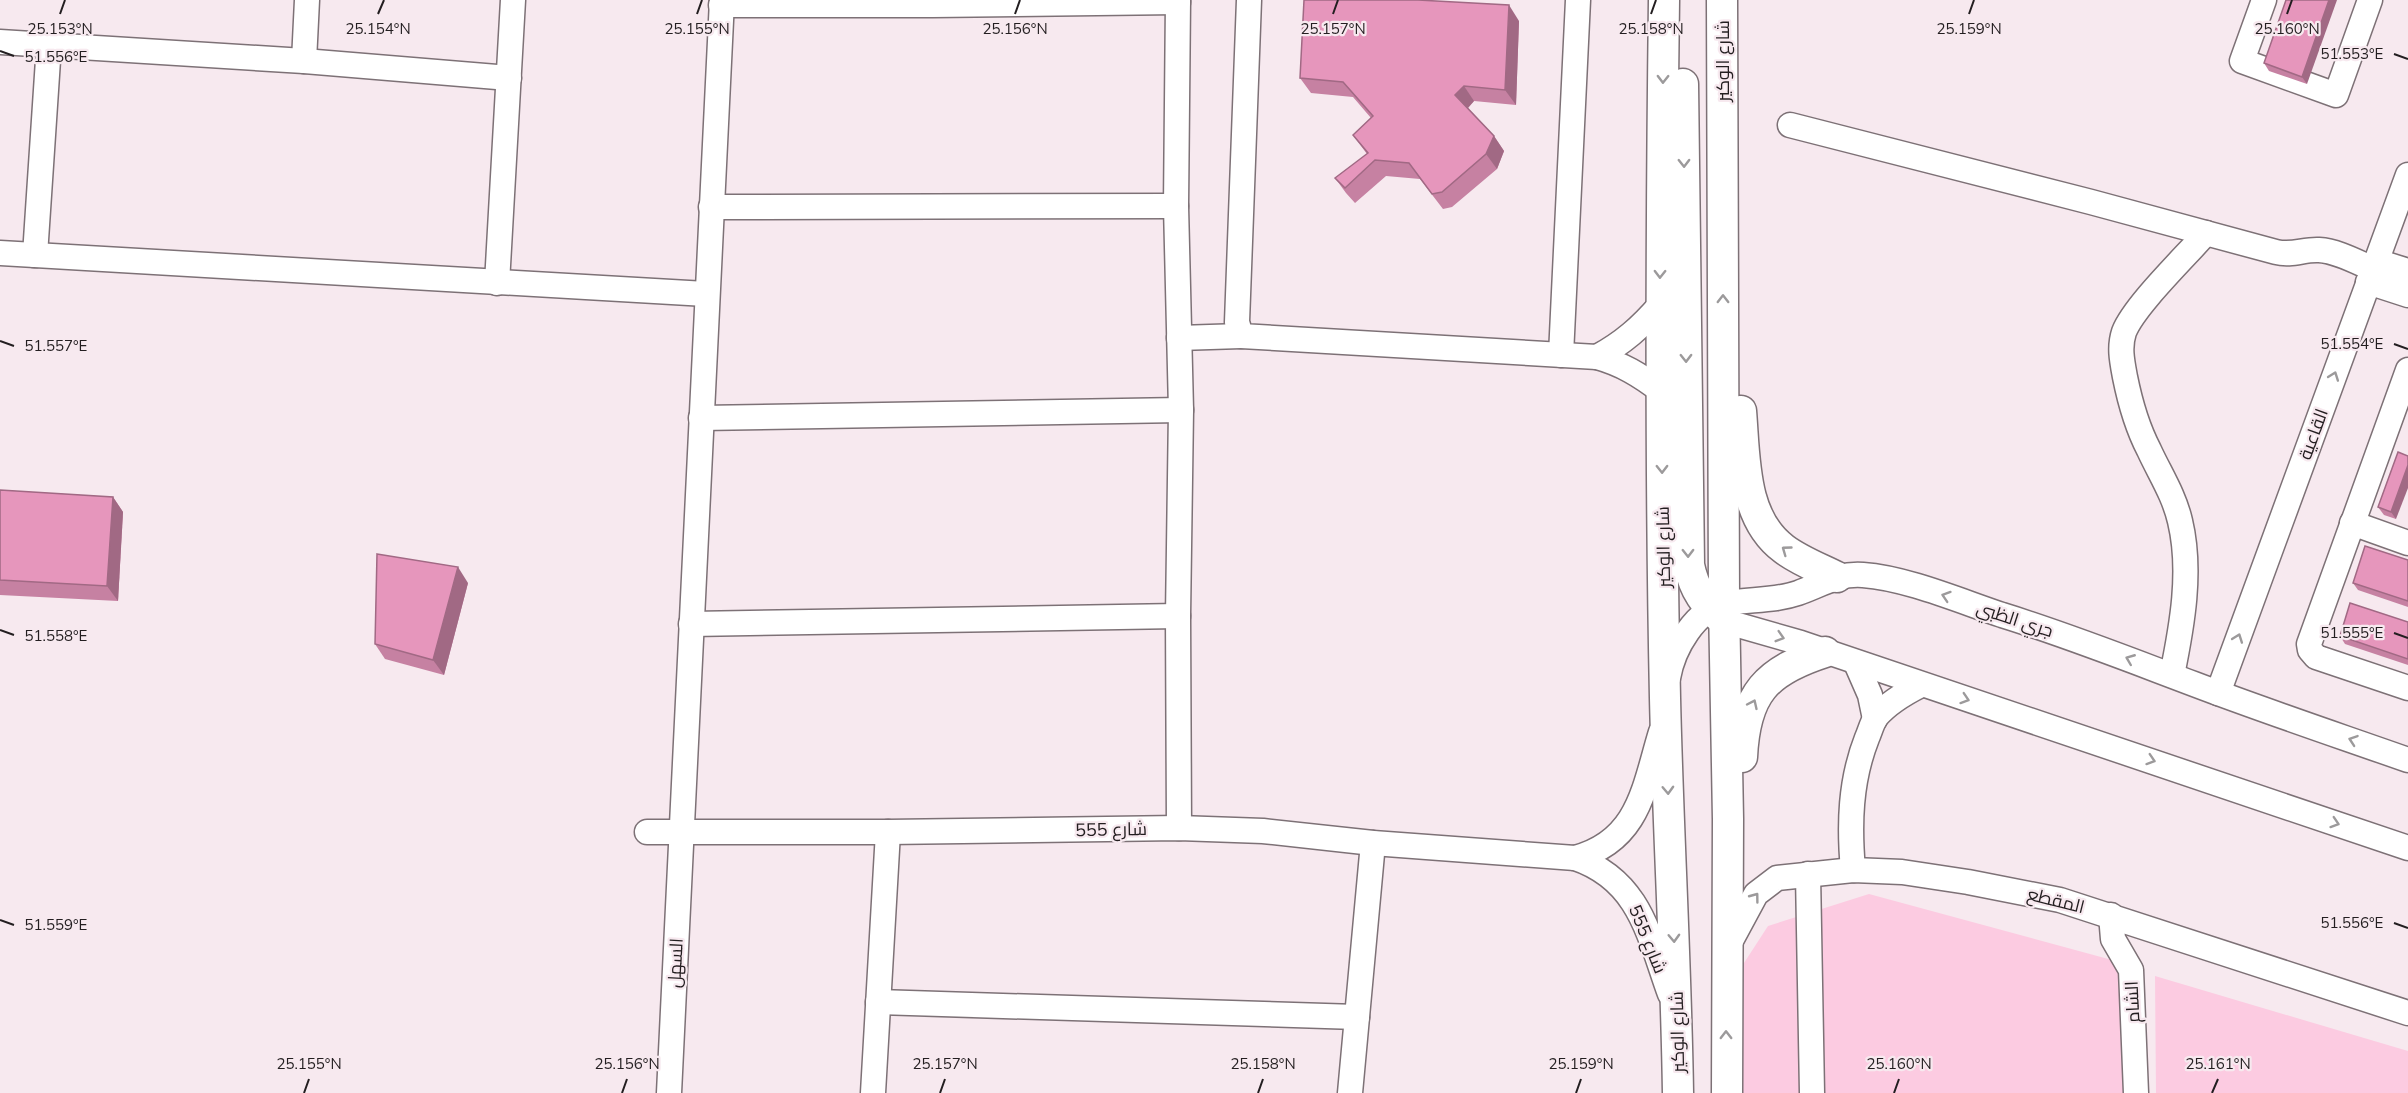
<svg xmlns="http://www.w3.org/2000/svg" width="2408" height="1093" viewBox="0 0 2408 1093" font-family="Mulish,Cairo,sans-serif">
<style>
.green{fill:#fccbe1}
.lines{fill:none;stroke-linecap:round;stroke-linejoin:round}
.minor-casing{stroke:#7d7176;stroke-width:27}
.major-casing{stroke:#7d7176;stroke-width:33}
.minor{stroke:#fff;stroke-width:24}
.major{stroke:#fff;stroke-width:30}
.wall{fill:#c681a2}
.shaded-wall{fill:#a16984}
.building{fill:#e696bc;stroke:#a16984;stroke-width:1.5}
.oneway{stroke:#9c9a9b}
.ticks{fill:none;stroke:#231e20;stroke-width:2}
.labels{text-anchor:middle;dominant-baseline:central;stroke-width:4.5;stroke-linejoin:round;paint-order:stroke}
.street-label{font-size:18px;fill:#231e20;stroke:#f7e9ef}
.ticks-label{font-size:15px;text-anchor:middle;fill:#231e20;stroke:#f7e9ef;stroke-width:4.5;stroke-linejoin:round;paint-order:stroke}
</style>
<rect width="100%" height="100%" fill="#f7e9ef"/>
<g class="green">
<path d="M1869 894 2123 963 2124 1093H1738L1731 983 1768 926Z"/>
<path d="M2155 976 2408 1051V1093H2156Z"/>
</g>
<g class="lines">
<g class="minor-casing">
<g id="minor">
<path d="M1178 0 1176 206 1181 410 1178 616 1179 828"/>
<path d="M1249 0 1237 322 1241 336 1597 357C1622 364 1640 375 1661 391"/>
<path d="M2264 0 2242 61 2336 95 2370 0"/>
<path d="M721 5H933L1178 2"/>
<path d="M0 42 304 61 509 78"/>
<path d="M304 61 307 0"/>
<path d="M1790 125 2091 202 2276 252C2292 256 2304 249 2319 250 2337 251 2357 262 2373 269"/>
<path d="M711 207 1176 206"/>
<path d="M0 253 706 294"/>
<path d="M35 255 49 45"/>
<path d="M2376 261 2408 271"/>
<path d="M2368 282 2408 295"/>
<path d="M497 283 513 0"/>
<path d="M1179 338 1241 336"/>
<path d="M1561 355 1578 0"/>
<path d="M1597 357C1623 343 1641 327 1660 305"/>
<path d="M2408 370 2309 644 2310 650 2316 657 2408 688"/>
<path d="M701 418 1181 410"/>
<path d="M2352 523 2408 543"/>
<path d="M1724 621 1801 643 2408 848"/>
<path d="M691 624 1178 616"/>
<path d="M1856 663 1870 695 1875 719"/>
<path d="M2172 675C2182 626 2192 571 2180 521 2174 495 2160 474 2149 450 2137 427 2130 402 2125 377 2122 361 2119 347 2124 332 2134 306 2186 256 2206 233"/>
<path d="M1668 678C1673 649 1695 609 1727 603 1751 599 1775 601 1798 593 1821 585 1838 573 1863 575 1906 578 1960 601 2002 615 2067 635 2130 660 2194 684 2265 711 2337 735 2408 760"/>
<path d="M2218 693 2408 175"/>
<path d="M647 832H888L1179 828 1263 831 1373 843 1575 858C1640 880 1649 936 1670 994"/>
<path d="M1575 858C1639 841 1644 788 1661 732"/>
<path d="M1853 870C1849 825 1850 781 1867 738 1870 731 1872 723 1876 717 1888 703 1905 693 1921 685"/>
<path d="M1808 874 1812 1093"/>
<path d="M2111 915 2113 939 2131 970 2136 1093"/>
<path d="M1728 946 1756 894 1777 878 1853 870 1902 872 1968 882 2060 900 2408 1013"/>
<path d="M878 1002 1357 1017"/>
<path d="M669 1093 722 0"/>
<path d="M873 1093 888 832"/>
<path d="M1350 1093 1373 843"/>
</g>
</g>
<g class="major-casing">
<g id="major">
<path d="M1664 0C1661 233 1660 465 1665 698 1668 829 1676 961 1678 1093"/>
<path d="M1722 0 1724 603 1728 819 1727 1093"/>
<path d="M1683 84 1689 565C1694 590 1705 605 1724 621"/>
<path d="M1741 411C1745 457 1742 518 1784 549 1800 561 1819 568 1837 577"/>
<path d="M1742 757C1745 693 1766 671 1825 652"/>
</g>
</g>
<use href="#minor" class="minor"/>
<use href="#major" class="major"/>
</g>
<g class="wall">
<path d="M2286 0 2307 84 2269 71 2264 63Z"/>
<path d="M1519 21 1516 105 1474 101 1468 108 1494 136 1504 151 1497 169 1452 207 1443 209 1420 179 1386 176 1355 203 1346 193 1335 178 1367 154 1353 135 1371 118 1353 97 1311 93 1300 78Z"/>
<path d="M2398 452 2396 519 2384 515 2378 507Z"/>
<path d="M0 490 113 497 123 512 118 601 0 595Z"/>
<path d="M2408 560V607L2358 590 2353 583Z"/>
<path d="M468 583 444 675 385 659 375 644Z"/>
<path d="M2408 622V665L2345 644 2340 636Z"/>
</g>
<g class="shaded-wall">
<path d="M2329 0H2337L2307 84 2302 77Z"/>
<path d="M1509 5 1519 21 1516 105 1505 90Z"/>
<path d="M1464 86 1474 101 1466 110 1455 95Z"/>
<path d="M1494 136 1504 151 1497 169 1486 154Z"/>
<path d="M2408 465V488L2396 519 2391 512Z"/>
<path d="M113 497 123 512 118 601 107 586Z"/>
<path d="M458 567 468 583 444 675 433 660Z"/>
</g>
<g class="building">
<path d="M1304 0H1418L1509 5 1505 90 1464 86 1455 95 1494 136 1486 154 1442 192 1432 194 1409 163 1375 160 1345 188 1335 178 1368 153 1353 135 1373 116 1343 82 1300 78Z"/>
<path d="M2286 0H2329L2302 77 2264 63Z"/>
<path d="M2398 452 2408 456V465L2391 512 2378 507Z"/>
<path d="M0 490 113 497 107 586 0 580Z"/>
<path d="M2365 546 2408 560V601L2353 583Z"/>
<path d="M377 554 458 567 433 660 375 644Z"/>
<path d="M2350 603 2408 622V659L2340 636Z"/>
</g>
<defs><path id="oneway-chevron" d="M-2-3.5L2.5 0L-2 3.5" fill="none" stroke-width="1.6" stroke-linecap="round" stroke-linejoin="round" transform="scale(1.5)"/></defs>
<g class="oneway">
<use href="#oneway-chevron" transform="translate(1663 79) rotate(91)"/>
<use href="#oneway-chevron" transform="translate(1684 163) rotate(89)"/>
<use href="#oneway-chevron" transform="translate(1660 274) rotate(91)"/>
<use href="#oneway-chevron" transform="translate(1723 299) rotate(-90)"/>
<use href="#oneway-chevron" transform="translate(1686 358) rotate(89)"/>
<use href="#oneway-chevron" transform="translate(2334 376) rotate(-70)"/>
<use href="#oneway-chevron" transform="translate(1662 469) rotate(89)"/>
<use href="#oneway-chevron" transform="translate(1786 550) rotate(-144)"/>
<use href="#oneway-chevron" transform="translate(1688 553) rotate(89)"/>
<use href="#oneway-chevron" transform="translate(1946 596) rotate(-162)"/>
<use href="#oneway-chevron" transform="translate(1780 637) rotate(17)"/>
<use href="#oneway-chevron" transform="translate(2238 638) rotate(-70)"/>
<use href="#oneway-chevron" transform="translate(2130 659) rotate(-158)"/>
<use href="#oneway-chevron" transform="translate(1965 699) rotate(18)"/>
<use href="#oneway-chevron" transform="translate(1753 704) rotate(-65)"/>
<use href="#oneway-chevron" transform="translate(2353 740) rotate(-161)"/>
<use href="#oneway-chevron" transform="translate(2151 760) rotate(18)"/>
<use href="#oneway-chevron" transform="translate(1668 790) rotate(88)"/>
<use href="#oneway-chevron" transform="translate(2335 823) rotate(18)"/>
<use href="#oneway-chevron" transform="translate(1755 897) rotate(-53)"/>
<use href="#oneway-chevron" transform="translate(1674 938) rotate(88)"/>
<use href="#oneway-chevron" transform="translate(1726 1035) rotate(-90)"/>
</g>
<path class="ticks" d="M60 14 65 0M378 14 384 0M697 14 702 0M1015 14 1020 0M1333 14 1338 0M1651 14 1656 0M1969 14 1974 0M2287 14 2292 0M0 51 14 56M2394 54 2408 59M0 341 14 346M2394 344 2408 349M0 630 14 635M2394 633 2408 638M0 920 14 925M2394 923 2408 928M304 1093 309 1079M622 1093 627 1079M940 1093 945 1079M1258 1093 1263 1079M1576 1093 1581 1079M1894 1093 1899 1079M2212 1093 2218 1079"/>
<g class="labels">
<g class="street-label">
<text transform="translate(1722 61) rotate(-90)">شارع الوكير</text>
<text transform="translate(2313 434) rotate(-70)">القاعية</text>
<text transform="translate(1663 547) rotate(-91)">شارع الوكير</text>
<text transform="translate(2015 619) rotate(18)">جري الظبي</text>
<text transform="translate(1111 829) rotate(-1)">شارع 555</text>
<text transform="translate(2056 900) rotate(14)">المقطع</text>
<text transform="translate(1648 939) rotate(68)">شارع 555</text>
<text transform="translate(675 963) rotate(-87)">السهل</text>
<text transform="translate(2132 1002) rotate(-93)">الشام</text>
<text transform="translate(1677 1032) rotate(-91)">شارع الوكير</text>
</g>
</g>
<g class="ticks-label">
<text x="378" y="34">25.154°N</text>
<text x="60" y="34">25.153°N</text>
<text x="697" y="34">25.155°N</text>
<text x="1015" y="34">25.156°N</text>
<text x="1333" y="34">25.157°N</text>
<text x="1651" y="34">25.158°N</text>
<text x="1969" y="34">25.159°N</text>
<text x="2287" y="34">25.160°N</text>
<text x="2352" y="59">51.553°E</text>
<text x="56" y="62">51.556°E</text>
<text x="2352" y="349">51.554°E</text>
<text x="56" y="351">51.557°E</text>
<text x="2352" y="638">51.555°E</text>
<text x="56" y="641">51.558°E</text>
<text x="2352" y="928">51.556°E</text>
<text x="56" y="930">51.559°E</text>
<text x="309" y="1069">25.155°N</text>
<text x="627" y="1069">25.156°N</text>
<text x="945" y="1069">25.157°N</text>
<text x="1263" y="1069">25.158°N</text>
<text x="1581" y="1069">25.159°N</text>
<text x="1899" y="1069">25.160°N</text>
<text x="2218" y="1069">25.161°N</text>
</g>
</svg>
